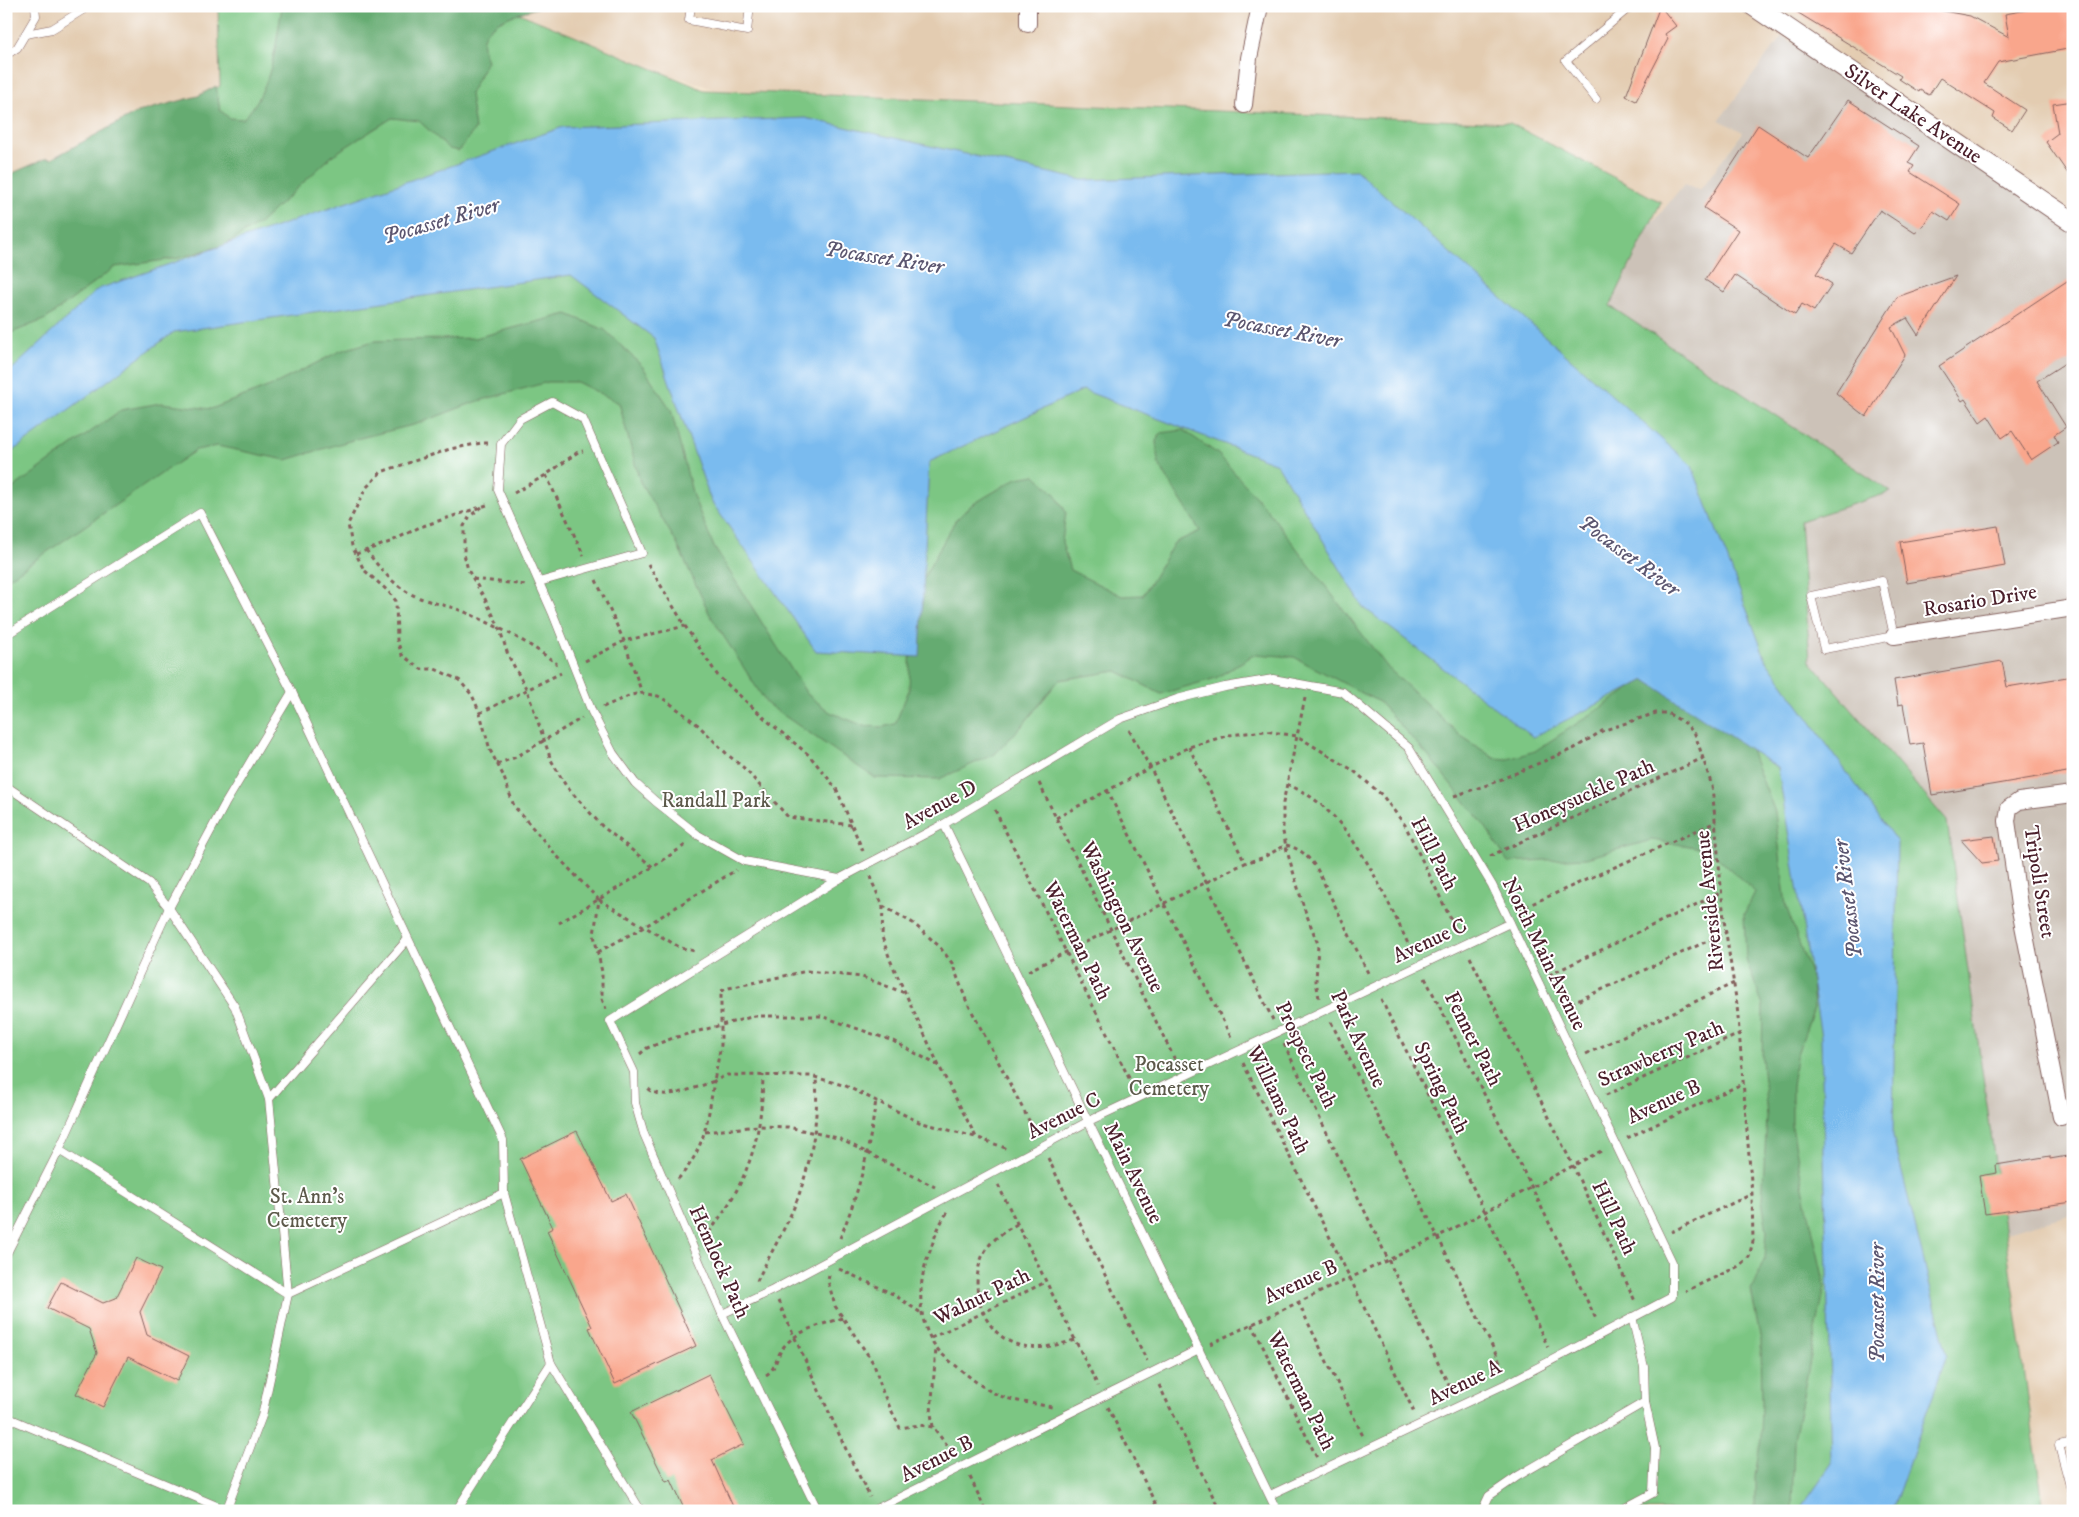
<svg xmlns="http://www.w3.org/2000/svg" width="2079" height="1517" viewBox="0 0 2079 1517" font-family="'IM FELL DW Pica',serif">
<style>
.built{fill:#e3ccb1}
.industrial{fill:#ccc2b8}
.green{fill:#7cc683;stroke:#637257}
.forest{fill:#65ab71;stroke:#58654e}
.water{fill:#7abbef;stroke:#626d8d}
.building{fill:#f9a68c}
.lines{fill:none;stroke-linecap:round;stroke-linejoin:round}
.service-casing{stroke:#84615d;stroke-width:9}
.minor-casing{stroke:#84615d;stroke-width:18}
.tertiary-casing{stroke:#84615d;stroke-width:22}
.path{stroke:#84615d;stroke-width:3;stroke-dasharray:4 4;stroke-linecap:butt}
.service{stroke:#fff;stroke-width:8}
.minor{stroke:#fff;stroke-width:16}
.tertiary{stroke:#fff;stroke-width:20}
.labels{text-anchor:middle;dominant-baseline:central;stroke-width:4;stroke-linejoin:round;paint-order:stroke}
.street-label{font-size:21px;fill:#4a1f2b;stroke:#fff}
.park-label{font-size:21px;fill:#5c594a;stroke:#fff}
.water-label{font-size:22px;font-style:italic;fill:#5b5670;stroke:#fff}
</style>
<rect width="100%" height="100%" fill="#fff"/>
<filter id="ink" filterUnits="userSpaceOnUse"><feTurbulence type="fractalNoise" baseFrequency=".02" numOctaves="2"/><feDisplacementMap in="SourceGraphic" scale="10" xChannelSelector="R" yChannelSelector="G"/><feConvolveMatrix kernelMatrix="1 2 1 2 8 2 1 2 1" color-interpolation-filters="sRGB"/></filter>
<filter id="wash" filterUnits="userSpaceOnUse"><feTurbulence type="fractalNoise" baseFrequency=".0096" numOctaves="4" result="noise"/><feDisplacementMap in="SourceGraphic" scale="20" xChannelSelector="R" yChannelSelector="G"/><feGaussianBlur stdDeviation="1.12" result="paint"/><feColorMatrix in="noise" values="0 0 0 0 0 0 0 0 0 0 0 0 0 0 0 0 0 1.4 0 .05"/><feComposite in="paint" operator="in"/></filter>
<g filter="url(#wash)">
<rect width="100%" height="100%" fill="#f0dbba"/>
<g class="built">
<path d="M6 6H282L220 110 215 86 198 96 51 159 47 158 6 176Z"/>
<path d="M543 6H2073V221L1782 36 1719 120 1743 131 1700 190 1684 184 1655 220 1622 230 787 117 688 80 600 57 504 18Z"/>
<path d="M2073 1214V1511H1902L1991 1236Z"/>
</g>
<path class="industrial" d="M1782 36 2073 221V1214L1991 1236 1581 323 1622 230 1655 220 1684 184 1700 190 1743 132 1719 120Z"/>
<path class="green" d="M218 6H502L704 90 1510 123 1661 202 1610 306 1891 492 1800 521 1810 661 1947 821 2044 1511H6V213L11 212 220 86Z"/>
<g class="forest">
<path d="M282 6H543C527 11 495 18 485 34 480 42 484 53 487 61L470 94 475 129 459 151 449 149 419 121 392 118 333 155 260 223 225 245 179 258 115 267 46 319 6 335V176L47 158 51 159 138 112 198 96 216 86 220 110 229 118 243 119C272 90 276 45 282 6Z"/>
<path d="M567 314 605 330 643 367 671 410 693 496 714 547 807 694 830 712 864 726 882 727 895 724 909 690 912 620 924 577 955 521 970 506 1017 478 1035 475 1055 494 1066 512 1062 542 1070 570 1122 596 1143 595 1174 543 1200 531 1158 463 1156 441 1161 433 1183 430 1218 454 1269 512 1388 668 1460 735 1494 758 1508 759 1535 751 1643 680 1683 683 1750 749 1775 812 1786 906 1812 979 1814 1008 1796 1057 1792 1087V1126L1802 1183 1825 1286 1794 1440 1792 1511H1755V1476L1761 1437 1762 1402 1761 1341 1751 1290 1765 1258 1767 1231 1762 1200 1767 1117 1762 1059 1763 1006 1746 960 1744 914 1755 892 1708 849 1652 840 1586 858 1508 862 1487 829 1429 757 1379 702 1294 657 1255 654 1216 678 1161 694 1117 671 1059 680 1022 726 995 754 939 779 875 778 767 704 710 615 676 542 640 482 619 403 577 382H548L475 402 417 424 356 439 286 460 217 446 196 450 6 580V493L121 410 161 403 211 409 275 384 340 351 374 341 475 338Z"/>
</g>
<path class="water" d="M805 118 1082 180 1356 170 1692 466 1766 660 1897 842 1893 1136 1947 1355 1892 1511H1799L1832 1464 1821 1037 1778 768 1645 680 1533 737 1363 607 1277 464 1083 390 929 462 920 657 816 651 711 501 654 338 571 275 174 332 6 456V375L98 289 563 127Z"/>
<g id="blocks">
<g class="building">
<path d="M1660 6 1676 26 1665 34 1668 39 1636 101 1626 96Z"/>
<path d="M1787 6H1917L1970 16 2009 37 2005 14 2049 6H2073V48L1998 62 1984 83 2025 110 2012 130 1993 118 1995 113 1940 78 1929 95 1920 90 1919 92 1899 79 1901 76Z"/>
<path d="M1848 100 1919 146 1908 163 1914 166 1910 172 1960 204 1949 221 1933 211 1922 228 1915 233 1880 210 1851 253 1836 244 1816 274 1832 284 1814 311 1802 304 1795 315 1735 275 1724 292 1705 280 1738 230 1704 208 1758 125 1808 158Z"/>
<path d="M2073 101V181L2046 142 2058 133 2053 104Z"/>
<path d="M1956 276 1918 335 1907 318 1891 327 1905 355 1866 417 1836 393 1897 297Z"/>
<path d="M2073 277V358L2037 381 2066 427 2054 435 2058 442 2031 460 2012 431 2002 438 1988 416 1980 422 1965 399 1962 401 1939 366Z"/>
<path d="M1998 526 2005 566 1907 583 1900 542Z"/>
<path d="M2002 661 2007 687 2073 676V771L1932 795 1923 743 1910 745 1903 704 1898 705 1894 680Z"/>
<path d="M1994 836 1998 861 1982 863 1961 840Z"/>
<path d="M577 1131 611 1201 626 1194 696 1346 615 1384 589 1328 592 1327 547 1231 553 1228 520 1159Z"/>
<path d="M2073 1155V1202L1985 1214 1979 1176 1997 1173 1996 1165 2050 1156V1159Z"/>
<path d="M136 1258 161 1270 140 1312 147 1335 189 1356 177 1381 128 1357 103 1407 76 1394 97 1353 89 1329 47 1308 61 1282 103 1303 116 1298Z"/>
<path d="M709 1374 744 1444 712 1460 735 1511H685L671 1480 666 1482 631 1412Z"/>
</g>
</g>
</g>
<g filter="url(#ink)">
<use href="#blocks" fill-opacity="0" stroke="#84615d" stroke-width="1"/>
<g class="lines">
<g class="service-casing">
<g id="service">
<path d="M691 6 689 20 747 31 750 6"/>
<path d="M26 34 52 29 89 6"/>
<path d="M6 55 17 48 36 16 35 6"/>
<path d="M1596 99 1566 61 1631 6"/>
<path d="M1882 581 1894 636 1824 649 1811 596Z"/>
<path d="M539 582 642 553 583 419 552 402 520 419 501 444 498 490 502 499 553 614 592 712 613 753 635 783 655 801 698 835 744 861 839 879"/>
<path d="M6 635 200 513 292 692 503 1140 504 1193 551 1363 641 1511"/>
<path d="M6 786 149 883 169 908 235 1007 269 1099 288 1294 262 1416 226 1511"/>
<path d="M944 824 1277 1511"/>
<path d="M269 1099 407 940"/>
<path d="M59 1150 288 1294 504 1193"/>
<path d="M6 1255 59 1150 169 908 225 804 292 692"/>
<path d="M722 1314 773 1290 1089 1121 1510 923"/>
<path d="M6 1417 226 1510"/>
<path d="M2073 1442 2059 1445 2073 1497"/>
<path d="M456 1511 551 1363"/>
<path d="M818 1511 722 1314 644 1134 635 1103 634 1072 610 1021 839 879 944 824 1120 719 1177 699 1225 687 1273 679 1343 692 1409 748 1492 885 1672 1262V1297L1510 1382 1270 1495"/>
<path d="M872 1511 1199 1349"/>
<path d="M1482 1511 1489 1496 1518 1476 1645 1402"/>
<path d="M1619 1511 1653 1493 1655 1448 1645 1402 1644 1367 1632 1317"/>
</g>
</g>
<g class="minor-casing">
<g id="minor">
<path d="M1028 24V6"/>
<path d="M1244 105 1249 58 1260 6"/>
<path d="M1894 636 2073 608"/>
<path d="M2061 1117 2019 905 2007 821 2009 808 2019 801 2073 794"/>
</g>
</g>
<g class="tertiary-casing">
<path id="tertiary" d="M1754 6 2073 222"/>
</g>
<g class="path">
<path d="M488 443H481L450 449 381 472 366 488 348 524 352 546 364 570 388 591 396 601 397 640 402 655 421 669H435L459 680 472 695 480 713 490 750 503 775 514 806 557 856 599 900 594 935 602 972V999L606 1009"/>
<path d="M546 475 584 556"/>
<path d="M514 493 546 475 578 452 583 451"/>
<path d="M482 507 470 516 464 526V554L468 570 485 599 499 627 508 655 527 690 551 760 566 786 602 826 653 867"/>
<path d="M366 550C381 570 396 589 420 598 435 604 452 606 467 613 499 627 530 643 557 664"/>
<path d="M356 554 390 542 420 527 490 504"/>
<path d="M648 564 685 626 718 676 770 723 809 755 836 788 863 851"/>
<path d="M473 579 526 585"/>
<path d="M596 580 624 641 642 693"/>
<path d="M585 661 624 641 685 626"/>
<path d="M1305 698 1283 803V832L1287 851 1304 908 1318 944 1316 981 1319 998"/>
<path d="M603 707 631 695 642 693 658 696 667 701 698 725 728 755 744 768 788 817 851 825"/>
<path d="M480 713 561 673"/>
<path d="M1129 730 1150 767 1273 1020"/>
<path d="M1189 747 1245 863"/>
<path d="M497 764 516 757 582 718"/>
<path d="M1039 783 1177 1064"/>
<path d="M1287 784C1295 788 1304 792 1311 797 1359 830 1388 903 1413 954"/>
<path d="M1107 790 1232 1039"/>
<path d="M1454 796 1490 784 1575 748 1602 731 1656 713H1667L1685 723 1695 734 1712 786 1724 920 1737 1005 1752 1194 1753 1241 1749 1257 1737 1267 1686 1291"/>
<path d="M995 810 1133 1086"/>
<path d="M1056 818 1189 747 1229 735 1265 731 1297 736 1354 771 1382 795 1405 825 1458 934"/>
<path d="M1286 845C1301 849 1308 856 1317 869L1369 975"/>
<path d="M1490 856 1703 758"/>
<path d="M871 876 873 884 883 906 913 923 939 946 952 963 966 1000 1036 1134"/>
<path d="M599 900 681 948 695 951"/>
<path d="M883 906 882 937 891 962 939 1066"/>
<path d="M1518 910 1716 822"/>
<path d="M559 923 653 867 688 843"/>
<path d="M598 952 644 927 736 870"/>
<path d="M1470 957 1573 1166 1635 1301"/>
<path d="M1028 971 1245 863 1262 858 1286 845"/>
<path d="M1549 975 1722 892"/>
<path d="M1425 978 1532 1188 1597 1321"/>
<path d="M1381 999 1485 1212 1548 1347"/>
<path d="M1564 1007 1727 932"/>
<path d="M1331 1022 1504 1370"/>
<path d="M1284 1044 1453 1394"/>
<path d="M640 1054 647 1048 673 1038 755 1016H821L893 1041 939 1066 976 1137 1008 1149"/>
<path d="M1586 1054 1734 983"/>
<path d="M1243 1063 1350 1278 1414 1412"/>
<path d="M648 1089C663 1102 698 1087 714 1081L721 1045V991L729 988 807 971 862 977 905 993"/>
<path d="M1606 1095 1739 1034"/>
<path d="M705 1132 758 1126 788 1127 838 1138 935 1187"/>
<path d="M1627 1138 1744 1083"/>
<path d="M1048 1158 1147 1361"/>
<path d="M678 1179C705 1150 708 1119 714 1081L727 1075 811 1076 846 1086 919 1122 975 1137"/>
<path d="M998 1185 1098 1386"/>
<path d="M947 1213C937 1226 933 1244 927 1259 918 1287 917 1321 936 1347 942 1356 953 1363 961 1370 972 1379 983 1388 996 1394 1013 1402 1033 1403 1052 1407"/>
<path d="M1017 1224C1003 1232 988 1242 982 1257 967 1294 987 1344 1030 1347 1045 1349 1060 1344 1075 1340"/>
<path d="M1671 1232 1752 1194"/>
<path d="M703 1238C710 1233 715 1224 720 1217 752 1172 762 1130 763 1075"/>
<path d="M840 1238C860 1190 869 1151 876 1100"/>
<path d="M839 1269 893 1294 921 1313"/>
<path d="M829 1275 828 1281 835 1306 874 1364 883 1393 900 1428 919 1425 933 1427 955 1456"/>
<path d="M757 1281C769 1256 784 1231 795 1205 811 1165 819 1121 816 1078"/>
<path d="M778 1301 850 1458 870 1497"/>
<path d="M1298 1302 1363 1436"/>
<path d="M1252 1324 1317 1458"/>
<path d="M931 1338 1046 1282"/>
<path d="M1210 1344 1439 1236 1603 1150"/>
<path d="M766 1375C776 1369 776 1358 782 1349 797 1329 821 1325 843 1318"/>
<path d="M1159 1385 1220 1511"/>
<path d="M1108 1407 1159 1511"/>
<path d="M933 1427 931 1413 936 1348"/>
<path d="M970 1477 986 1511"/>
</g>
<use href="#service" class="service"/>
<use href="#minor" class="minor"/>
<use href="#tertiary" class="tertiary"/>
</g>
</g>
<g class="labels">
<g class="street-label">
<text transform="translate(1913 114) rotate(34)">Silver Lake Avenue</text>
<text transform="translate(1980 601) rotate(-9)">Rosario Drive</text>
<text transform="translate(1584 796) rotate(-24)">Honeysuckle Path</text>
<text transform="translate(940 805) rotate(-29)">Avenue D</text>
<text transform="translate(1434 854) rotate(63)">Hill Path</text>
<text transform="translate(2039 882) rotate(81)">Tripoli Street</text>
<text transform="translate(1710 901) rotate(-96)">Riverside Avenue</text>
<text transform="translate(1122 917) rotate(64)">Washington Avenue</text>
<text transform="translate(1077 941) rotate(64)">Waterman Path</text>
<text transform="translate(1430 941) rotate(-25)">Avenue C</text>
<text transform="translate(1544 954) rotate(64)">North Main Avenue</text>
<text transform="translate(1358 1039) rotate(65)">Park Avenue</text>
<text transform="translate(1473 1039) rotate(63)">Fenner Path</text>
<text transform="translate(1661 1054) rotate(-24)">Strawberry Path</text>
<text transform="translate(1306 1055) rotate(64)">Prospect Path</text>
<text transform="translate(1441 1088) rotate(64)">Spring Path</text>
<text transform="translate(1278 1100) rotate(64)">Williams Path</text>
<text transform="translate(1664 1102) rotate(-25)">Avenue B</text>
<text transform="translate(1064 1116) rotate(-27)">Avenue C</text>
<text transform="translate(1133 1173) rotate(64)">Main Avenue</text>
<text transform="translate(1614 1218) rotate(65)">Hill Path</text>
<text transform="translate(719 1262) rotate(66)">Hemlock Path</text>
<text transform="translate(1301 1282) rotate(-25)">Avenue B</text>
<text transform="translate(982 1297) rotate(-26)">Walnut Path</text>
<text transform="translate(1465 1383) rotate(-26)">Avenue A</text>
<text transform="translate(1301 1391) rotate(64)">Waterman Path</text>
<text transform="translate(937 1459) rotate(-27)">Avenue B</text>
</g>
<g class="park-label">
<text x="716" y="801">Randall Park</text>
<text x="1169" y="1065">Pocasset<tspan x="1169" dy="24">Cemetery</tspan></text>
<text x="307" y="1197">St. Ann's<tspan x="307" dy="24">Cemetery</tspan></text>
</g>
<g class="water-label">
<text transform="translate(441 221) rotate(-16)">Pocasset River</text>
<text transform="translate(884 258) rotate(9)">Pocasset River</text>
<text transform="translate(1282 330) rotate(11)">Pocasset River</text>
<text transform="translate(1629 556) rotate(37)">Pocasset River</text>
<text transform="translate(1848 899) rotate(-97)">Pocasset River</text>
<text transform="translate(1877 1303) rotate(-90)">Pocasset River</text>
</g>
</g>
<rect width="2079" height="1517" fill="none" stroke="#fff" stroke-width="25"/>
</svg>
